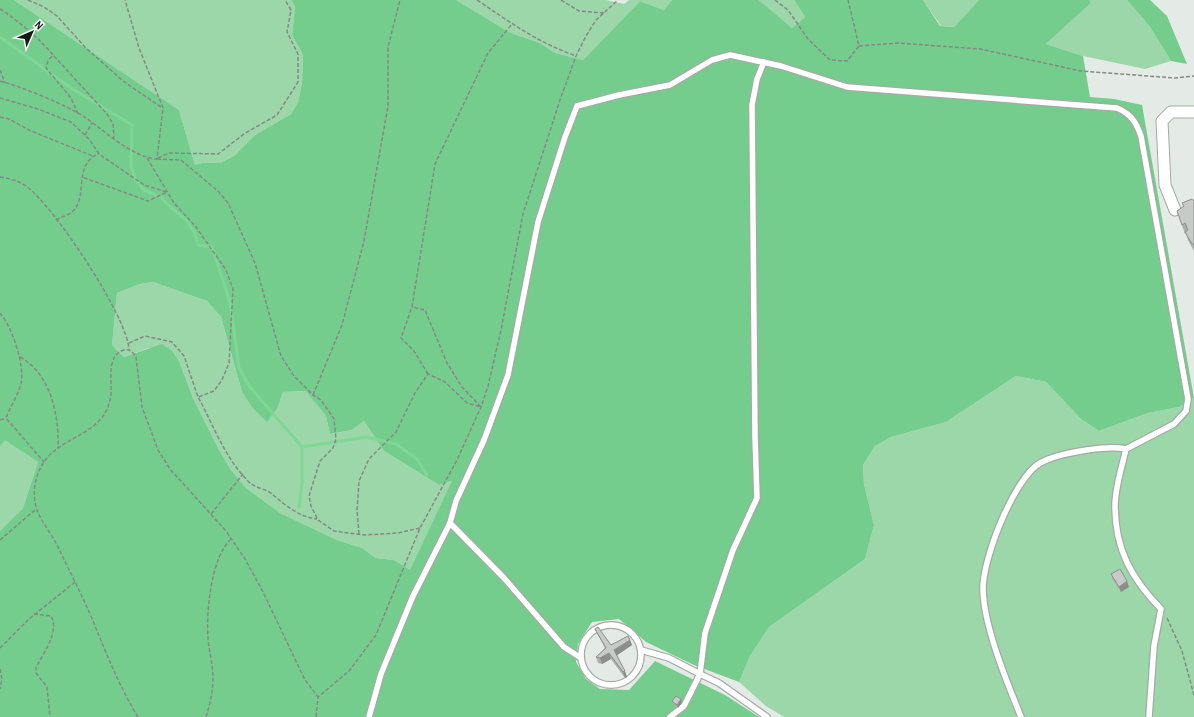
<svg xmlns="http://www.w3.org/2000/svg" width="1194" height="717" viewBox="0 0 1194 717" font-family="'Archivo Narrow',sans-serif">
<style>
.green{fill:#9cd7a9}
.forest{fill:#75cd8d;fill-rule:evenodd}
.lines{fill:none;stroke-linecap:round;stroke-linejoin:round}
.stream{stroke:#7fd796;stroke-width:3}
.lane-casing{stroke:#a5aaa6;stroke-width:8}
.street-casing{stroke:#a5aaa6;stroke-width:13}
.path{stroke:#858986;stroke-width:1.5;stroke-dasharray:4 2;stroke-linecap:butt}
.lane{stroke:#fff;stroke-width:5.5}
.street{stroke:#fff;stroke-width:11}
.wall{fill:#aaafab}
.shaded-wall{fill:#8b8e8b}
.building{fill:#c6cbc7;stroke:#8b8e8b}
</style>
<rect width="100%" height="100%" fill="#e4eae5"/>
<g class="green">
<path d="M14 0H291L295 7 292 35 303 55 302 83 298 102 291 114 255 135 234 156 220 163H202L195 165 179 110Z"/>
<path d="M456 0H606L624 4 629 0H672L664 10 640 1 583 60 555 53 540 43 511 33Z"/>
<path d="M759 0H794L805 17 792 28Z"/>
<path d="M923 0H979L954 27 941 26Z"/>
<path d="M1089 0H1127L1150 27 1171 61 1145 69 1083 56 1046 44 1091 3Z"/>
<path d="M153 282 207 301 221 317 242 392 278 407 283 392 307 391 326 416 330 434 352 430 364 421 384 451 439 485 453 481 410 571 394 560 376 558 362 548 337 540 280 513 245 487 231 470 219 450 193 398 179 361 149 348 124 357 112 345 117 293 140 284Z"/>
<path d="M1016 376 1046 382 1081 419 1099 431 1148 413 1179 407 1194 398V717H784L766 706 739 682 750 656 769 627 865 559 874 525 864 484 863 465 875 446 891 437 946 422Z"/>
<path d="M5 439 38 462 23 508 0 531V447Z"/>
</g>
<g class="forest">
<path d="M0 0H14L179 110 195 165 202 163H220L234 156 255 135 291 114 298 102 302 83 303 55 292 35 295 7 291 0H456L511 33 540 43 555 53 583 60 640 1 664 10 672 0H759L792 28 805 17 794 0H923L940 26 954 27 979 0H1089L1091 3 1046 44 1083 56 1090 97 1114 99 1142 105 1194 398 1179 407 1148 413 1099 431 1081 419 1046 382 1016 376 946 422 891 437 875 446 863 465 864 484 874 525 865 559 769 627 750 656 739 682 694 665 646 642 619 619 592 622 578 644 576 662 586 679 600 689 629 690 655 661 725 695 759 717H0V531L23 508 38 462 5 440 0 447ZM153 282 207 301 221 317 242 392 252 407 267 422 278 407 283 392 306 391 326 416 330 434 352 430 364 421 384 451 439 485 452 481 410 570 394 560 376 558 362 548 337 540 280 513 245 487 231 470 219 450 193 398 179 361 172 351 162 344 124 357 112 345 117 293 140 284Z"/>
<path d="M1127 0H1150L1167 16 1187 64 1171 61 1150 27Z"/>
</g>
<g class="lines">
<g class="stream">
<path d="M0 37 71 88 132 125 131 166 135 179 144 190 161 197 166 203 187 221 195 234 198 245 212 247 230 302 239 368 249 386 302 447V484L299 507"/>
<path d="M302 447 367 437 396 444 417 459 427 475"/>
</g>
<g class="lane-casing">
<g id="lane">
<circle cx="611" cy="655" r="30"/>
<path d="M641 650 669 658 700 674 705 633 733 550 757 498 755 437 752 105 757 79 764 62"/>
<path d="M581 658 564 647 504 578 450 523 456 501 484 440 508 375 538 222 565 137 577 106 619 95 670 85 712 60 730 55 781 66 847 87 1117 108C1131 114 1136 122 1141 136L1188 399 1186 411 1174 424 1126 449"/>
<path d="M369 717 381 674 413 596 450 523"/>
<path d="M670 717 684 706 700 674 719 683 767 717"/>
<path d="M1021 717C1007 682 984 627 983 590 982 560 1014 478 1040 463 1058 453 1106 445 1126 449 1122 467 1115 487 1115 506 1115 550 1132 579 1161 609L1154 646 1149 717"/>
</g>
</g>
<g class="street-casing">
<path id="street" d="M1175 210 1165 185 1162 121 1171 112H1194"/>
</g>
<g class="path">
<path d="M28 0 44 7 57 16 85 47 123 81 161 107"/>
<path d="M477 0C511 23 537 42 576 56"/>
<path d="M561 0 579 11 604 13"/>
<path d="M775 0 788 10 808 39 830 60 847 61 859 46 848 0"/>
<path d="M0 9C15 18 42 41 53 55L48 61 46 68 71 98 78 114"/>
<path d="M859 46 898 43 980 49 1081 71 1175 78 1194 76"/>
<path d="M54 56 107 114 113 124 114 138"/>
<path d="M0 70 5 83"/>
<path d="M0 81C22 87 64 104 83 116 104 130 131 157 157 159L163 108 139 48 125 0"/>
<path d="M0 98 38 109 71 122 90 140 99 154 144 185 167 192 148 201 82 177"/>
<path d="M0 117 9 119 31 131 93 156"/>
<path d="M85 135 92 123"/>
<path d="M147 158 174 203 196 227 226 270 233 289 229 363 222 380 214 391 198 397C214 426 225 459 250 483 256 488 266 489 272 494 285 505 299 517 317 519"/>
<path d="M158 158 169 153 218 154 244 134 277 115 298 82V54L287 32 291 10 285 0"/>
<path d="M157 159 181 160 219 192 228 203 255 263 281 356 294 376 313 395 321 400 334 419 336 439 333 448 320 461 309 496 311 506 318 520 334 531 364 535 398 533 420 528"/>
<path d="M0 177C9 178 18 181 26 186 53 205 128 317 129 350"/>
<path d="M56 220C61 217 69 215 73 211 88 197 73 165 98 154"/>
<path d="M0 313C12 327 25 365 21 384 18 395 10 407 6 418L44 462"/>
<path d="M129 343 145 336 172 342 184 356 198 397"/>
<path d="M20 357C51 374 59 415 58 448"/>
<path d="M428 374 414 351 401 338 412 307 435 164 488 53 512 24"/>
<path d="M313 395 342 325 364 241 388 106V47L400 0"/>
<path d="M0 420 6 418"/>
<path d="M211 514 243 474"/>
<path d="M359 534 357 510 359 481 369 459 396 432 415 393 428 374 445 382 467 403 481 407 462 387 447 363 425 310 412 307"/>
<path d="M0 540 36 509"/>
<path d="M34 614 51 616C60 632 43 653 36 668V673L47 687 50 717"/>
<path d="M1167 618 1182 651 1194 695"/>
<path d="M0 648 29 619 75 582"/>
<path d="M0 669 2 679 0 689"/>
<path d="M138 717C119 686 107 655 93 621 82 595 69 570 57 545 50 531 37 517 35 502 33 487 36 474 44 462 63 434 108 435 111 393 112 381 106 355 124 350 130 349 133 352 136 357L142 407 158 450 170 469 226 531 245 559 263 592 305 680 318 697"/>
<path d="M206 717C210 704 213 692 213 678 213 665 209 652 208 638 206 613 211 557 231 539"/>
<path d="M316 717 318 697 349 671 376 635 420 528 457 460 481 407 488 386 501 330 523 214 560 100 576 56 586 36 596 20 618 0"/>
</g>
<use href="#lane" class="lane"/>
<use href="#street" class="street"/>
</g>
<g class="wall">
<path d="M1194 201V251L1188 240 1186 233 1185 234 1177 211Z"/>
<path d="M1111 574 1129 587 1121 592 1113 580Z"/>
<path d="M595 629 611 645 630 640 632 645 617 655 627 677 625 678 611 659 602 664 598 663 596 657 605 648 598 635Z"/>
<path d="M672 701 682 702 678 708 673 704Z"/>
</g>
<g class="shaded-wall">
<path d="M1127 581 1129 587 1121 592 1119 587Z"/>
<path d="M630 640 632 645 616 656 614 650Z"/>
<path d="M609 653 611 659 602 664 600 658Z"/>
<path d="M625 671 627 677 625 678 623 672Z"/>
<path d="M681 699 682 702 678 708 677 705Z"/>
</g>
<g class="building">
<path d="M1192 199 1194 201V244H1192L1185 232 1188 230 1185 223 1182 225 1177 211 1184 206 1182 203Z"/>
<path d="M1120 569 1127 581 1119 587 1111 574Z"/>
<path d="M598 627 611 645 628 636 630 640 614 650 625 671 623 672 609 653 600 658 596 657 606 648 595 629Z"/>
<path d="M676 696 681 699 677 705 672 701Z"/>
</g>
<g transform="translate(32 32) rotate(45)" stroke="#f2f7f3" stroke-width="3" paint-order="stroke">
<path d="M0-3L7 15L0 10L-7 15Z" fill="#171917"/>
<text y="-6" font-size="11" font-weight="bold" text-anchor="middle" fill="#171917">N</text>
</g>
</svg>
